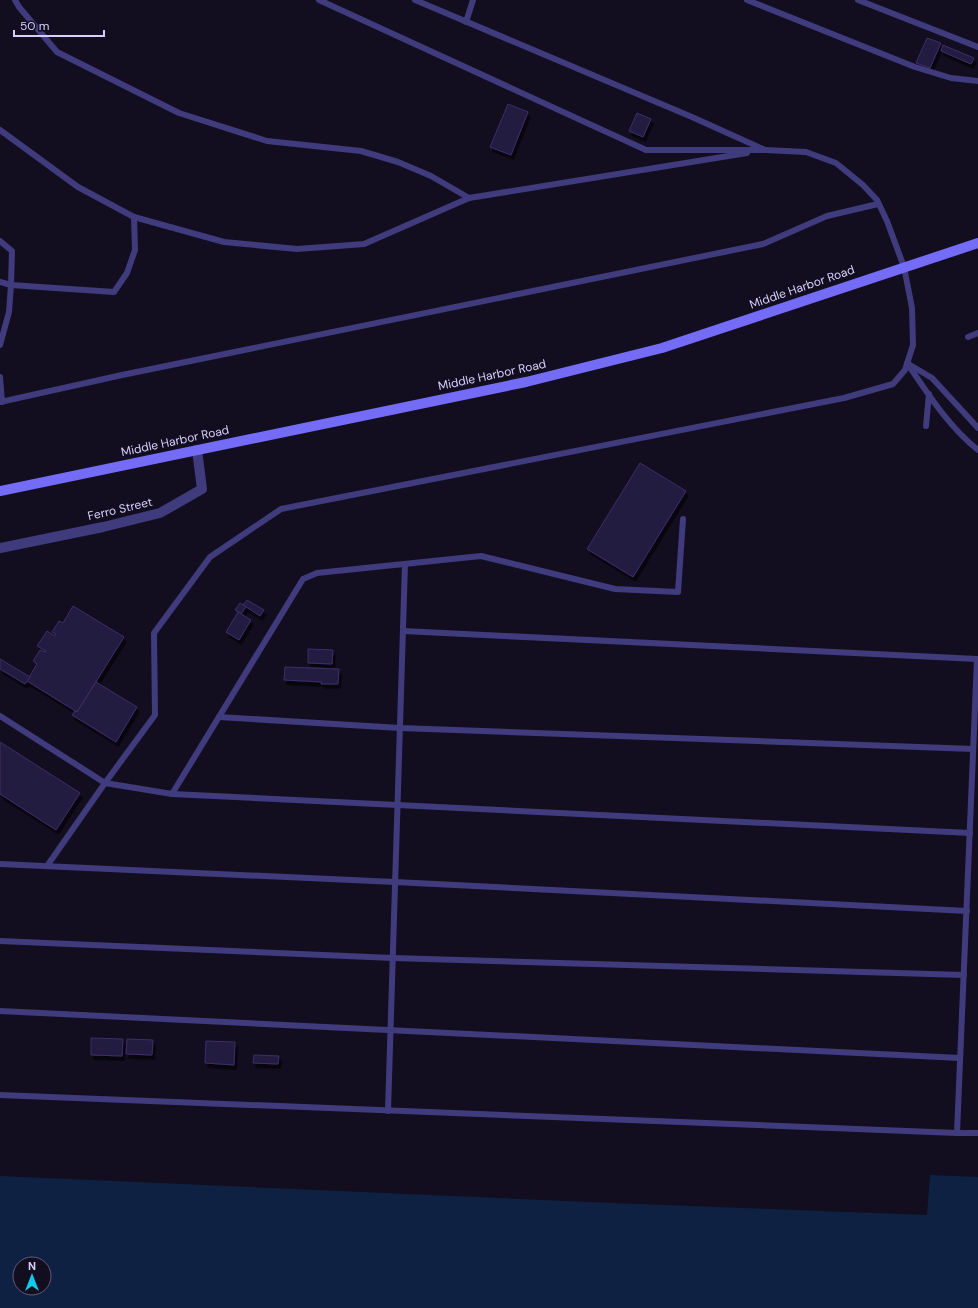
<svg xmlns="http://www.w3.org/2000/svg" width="978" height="1308" viewBox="0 0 978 1308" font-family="'DM Sans',sans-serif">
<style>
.water{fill:#0f2143;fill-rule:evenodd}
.building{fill:#241b40;stroke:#3d2e6a;filter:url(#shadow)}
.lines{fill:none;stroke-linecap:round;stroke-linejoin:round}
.service{stroke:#403b7c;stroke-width:6}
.minor{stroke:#403b7c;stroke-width:10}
.secondary{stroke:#746cf7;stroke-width:10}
.labels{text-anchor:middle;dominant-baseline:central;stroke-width:4;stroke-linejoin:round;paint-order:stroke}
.street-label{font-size:12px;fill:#d6cffc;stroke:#120e20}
</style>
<defs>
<filter id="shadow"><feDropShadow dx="2.5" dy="4.5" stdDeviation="0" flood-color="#0009"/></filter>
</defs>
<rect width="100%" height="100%" fill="#120e20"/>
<path class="water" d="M930 1175 978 1177V1308H0V1176L612 1203 927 1215ZM20 1264H44V1288H20Z"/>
<g class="building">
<path d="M927 38 941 43 930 68 916 63Z"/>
<path d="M943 45 974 58 971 64 941 51Z"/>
<path d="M508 104 528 112 511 155 490 147Z"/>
<path d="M637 113 651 119 643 137 629 131Z"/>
<path d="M640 463 686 491 633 577 587 549Z"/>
<path d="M247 600 264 610 260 616 243 605Z"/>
<path d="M240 603 246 607 241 614 235 610Z"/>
<path d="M73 606 124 637 77 712 27 681 37 664 33 661 40 650 45 652 46 651 37 646 47 631 55 636 56 634 52 632 59 621 63 623Z"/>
<path d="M238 612 251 620 239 640 226 632Z"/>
<path d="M308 649 333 650 332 664 308 663Z"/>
<path d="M0 659 30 677 25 684 0 669Z"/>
<path d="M285 667 339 669 338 684H321L322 682 284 680Z"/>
<path d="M96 682 137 707 116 742 72 715 75 711 77 712Z"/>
<path d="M0 742 80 793 56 830 0 794Z"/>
<path d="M91 1038 123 1039 122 1056 91 1055Z"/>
<path d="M127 1039 153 1040 152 1055 126 1054Z"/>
<path d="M206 1041 235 1042 234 1065 205 1063Z"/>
<path d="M254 1055 279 1056 278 1064 253 1063Z"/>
</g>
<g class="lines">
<g class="service">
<path d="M15 0 19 7 57 52 179 113 267 141 361 151 398 162 431 176 469 198"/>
<path d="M415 0 692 117 763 149"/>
<path d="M747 0 915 67 951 78 978 81"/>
<path d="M858 0 978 47"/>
<path d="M466 22 473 0"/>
<path d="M0 130 78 187 134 217 135 250 127 273 114 292 11 285 9 312 0 345"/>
<path d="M134 217 224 242 297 249 364 244 469 198 747 153"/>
<path d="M0 241 12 251 11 285 0 282"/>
<path d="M968 337 978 333"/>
<path d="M907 363C928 394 949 427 978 450"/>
<path d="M910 365 932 378 978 428"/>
<path d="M0 377 2 402"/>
<path d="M0 402 122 375 763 244 827 216 878 204"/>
<path d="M926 426 929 394"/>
<path d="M403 631 977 659 957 1133"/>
<path d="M0 716 105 783 172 794 303 579 317 573 481 556 615 589 678 592 683 519"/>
<path d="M219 717 400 728 973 749"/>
<path d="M172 794 970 833"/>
<path d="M0 864 395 882 967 911"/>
<path d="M47 866 105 783 155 715 154 633 210 557 281 509 844 398 893 384 905 370 913 345 912 308 904 267 887 221 877 200 863 185 836 163 806 152 765 150H646L319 0"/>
<path d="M0 941 393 958 964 975"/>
<path d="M0 1011 960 1058"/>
<path d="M0 1095 957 1133H978"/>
<path d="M388 1111 405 564"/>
</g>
<path class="minor" d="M0 548 103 527 160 513 202 489 197 450"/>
<path class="secondary" d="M0 491 526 382 662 348 978 243"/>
</g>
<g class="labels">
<g class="street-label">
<text transform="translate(802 287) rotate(-19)">Middle Harbor Road</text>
<text transform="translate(492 375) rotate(-12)">Middle Harbor Road</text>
<text transform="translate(175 441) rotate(-12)">Middle Harbor Road</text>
<text transform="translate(120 509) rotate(-13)">Ferro Street</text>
</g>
</g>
<g transform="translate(32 1276)"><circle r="19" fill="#120e20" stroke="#605b78"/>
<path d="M0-3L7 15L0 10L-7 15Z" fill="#0dcceb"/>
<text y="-6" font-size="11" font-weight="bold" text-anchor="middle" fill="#d6cffc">N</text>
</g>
<path d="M14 30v6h90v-6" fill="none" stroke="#d6cffc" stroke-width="2"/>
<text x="20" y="30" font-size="12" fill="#d6cffc" stroke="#120e20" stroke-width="3" paint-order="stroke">50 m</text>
</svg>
